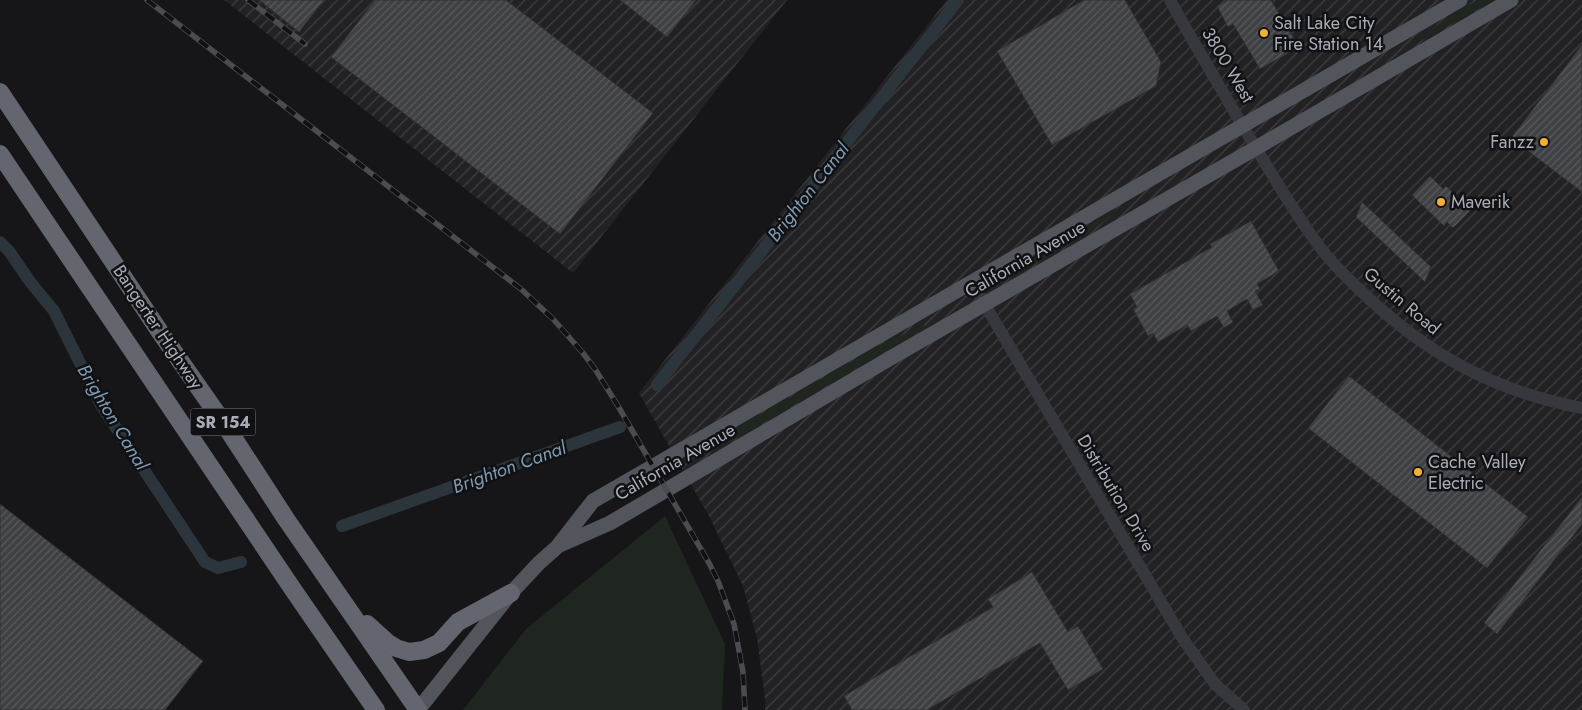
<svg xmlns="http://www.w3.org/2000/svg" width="1582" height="710" viewBox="0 0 1582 710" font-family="Jost,sans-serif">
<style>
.industrial{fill:url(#industrial-furrows)}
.grass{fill:#1e261f}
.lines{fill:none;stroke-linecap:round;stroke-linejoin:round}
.canal{stroke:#2c353c;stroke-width:12}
.building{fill:url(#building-hatch);stroke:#303034}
.minor{stroke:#37383d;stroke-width:12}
.major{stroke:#53555c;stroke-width:15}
.highway{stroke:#63666e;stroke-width:18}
.rail-casing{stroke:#4a4c52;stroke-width:5.5}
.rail{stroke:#111113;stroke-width:4;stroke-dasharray:11;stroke-linecap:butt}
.poi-dot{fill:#f2b134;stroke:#111113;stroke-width:2}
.labels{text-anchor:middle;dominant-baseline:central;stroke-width:5;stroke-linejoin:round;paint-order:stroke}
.shield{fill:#111113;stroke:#7b7e86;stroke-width:1}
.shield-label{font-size:16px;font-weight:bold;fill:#a8adb8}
.poi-label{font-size:18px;fill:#a8adb8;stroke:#111113;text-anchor:start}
.street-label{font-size:18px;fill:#a8adb8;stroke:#111113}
.water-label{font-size:19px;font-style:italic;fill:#7f9bb3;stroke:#111113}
</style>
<defs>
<pattern id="industrial-furrows" width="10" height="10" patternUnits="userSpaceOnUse" patternTransform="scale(1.25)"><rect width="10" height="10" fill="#222225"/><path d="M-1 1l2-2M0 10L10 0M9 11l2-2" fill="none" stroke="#3f3f43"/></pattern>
<pattern id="building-hatch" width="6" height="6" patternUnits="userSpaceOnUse" patternTransform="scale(1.25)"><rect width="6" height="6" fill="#404145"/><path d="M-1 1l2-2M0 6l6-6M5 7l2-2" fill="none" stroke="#595a5e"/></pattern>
</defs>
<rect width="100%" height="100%" fill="#161618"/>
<g class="industrial">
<path d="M224 0H787L573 273Z"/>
<path d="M947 0H1582V710H765V700L757 638 743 586 710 518 639 393Z"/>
</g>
<g class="grass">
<path d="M1477 0H1495L1415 44 1442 21Z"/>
<path d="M1127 203 1088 234 1005 281 1066 237Z"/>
<path d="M949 315 711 453 706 446 878 346Z"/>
<path d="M665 516 725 644 722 710H463L526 629Z"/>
</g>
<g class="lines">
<g class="canal">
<path d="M0 242 9 251 31 283 54 311 101 405 205 562 218 568 241 562"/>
<path d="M657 385 958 0"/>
<path d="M342 526 620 427"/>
</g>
</g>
<g class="building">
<path d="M259 0H324L299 32Z"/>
<path d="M375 0H506L653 113 560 234 331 57Z"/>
<path d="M620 0H696L667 37Z"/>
<path d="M1084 0H1125L1161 62 1156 86 1052 145 997 51Z"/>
<path d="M1228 0H1271L1299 47 1260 69 1233 24 1228 27 1217 6Z"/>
<path d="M1582 45V192L1511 138Z"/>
<path d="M1430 176 1443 189 1446 186 1471 210 1453 228 1447 222 1444 226 1412 195Z"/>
<path d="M1362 202 1431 267 1425 282 1356 217Z"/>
<path d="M1251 221 1279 271 1257 284 1260 289 1255 291 1263 305 1253 310 1247 299 1227 311 1233 322 1224 328 1217 316 1191 331 1187 325 1158 342 1153 333 1148 336 1133 309 1137 307 1130 294 1212 247 1210 244Z"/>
<path d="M1349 376 1528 517 1487 568 1308 428Z"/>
<path d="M1582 497V524L1497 634 1484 623Z"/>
<path d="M0 504 203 661 165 710H0Z"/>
<path d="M1032 572 1068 632 1078 626 1103 669 1068 690 1040 643 927 710H852L844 696 993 607 988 599Z"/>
</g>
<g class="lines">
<g class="minor">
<path d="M1170 0C1193 42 1218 83 1242 125 1267 166 1291 208 1319 246 1332 263 1346 277 1361 291 1425 353 1493 391 1582 408"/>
<path d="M972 283 1183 639 1215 684 1244 710"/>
</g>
<g class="major">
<path d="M560 545 610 523 894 356 1256 148 1511 0"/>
<path d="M418 710 511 593 539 563 557 547 593 501 1460 0"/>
</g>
<g class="highway">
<path d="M0 92 160 332 227 428 286 519 418 710"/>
<path d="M0 154 292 588 376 710"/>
<path d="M367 624 388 643 396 648 409 652 424 650 439 643 458 622 511 593"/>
</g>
<g class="rail-casing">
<g id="rail">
<path d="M147 0 521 289 553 319 583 353 595 369 618 406 709 563 718 581 734 624 743 672 745 710"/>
<path d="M248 0 305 44"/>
</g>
</g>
<use href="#rail" class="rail"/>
</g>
<g class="poi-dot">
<circle cx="1264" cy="33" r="5"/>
<circle cx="1544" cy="142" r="5"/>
<circle cx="1441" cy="202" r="5"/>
<circle cx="1418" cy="472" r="5"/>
</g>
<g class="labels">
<rect class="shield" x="190.5" y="408.5" width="65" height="27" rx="4"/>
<g class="shield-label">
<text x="223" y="422">SR 154</text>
</g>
<g class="poi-label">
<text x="1274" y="23">Salt Lake City<tspan x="1274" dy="21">Fire Station 14</tspan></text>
<text x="1534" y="142" text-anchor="end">Fanzz</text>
<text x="1451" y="202">Maverik</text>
<text x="1428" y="462">Cache Valley<tspan x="1428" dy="21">Electric</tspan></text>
</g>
<g class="street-label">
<text transform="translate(1228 65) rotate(59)">3800 West</text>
<text transform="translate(1025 259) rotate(-30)">California Avenue</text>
<text transform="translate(1402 301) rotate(40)">Gustin Road</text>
<text transform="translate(158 327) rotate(56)">Bangerter Highway</text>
<text transform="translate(675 462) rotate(-30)">California Avenue</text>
<text transform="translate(1116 493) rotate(59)">Distribution Drive</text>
</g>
<g class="water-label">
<text transform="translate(808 192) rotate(-52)">Brighton Canal</text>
<text transform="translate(113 417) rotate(59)">Brighton Canal</text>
<text transform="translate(509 467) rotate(-20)">Brighton Canal</text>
</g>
</g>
</svg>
